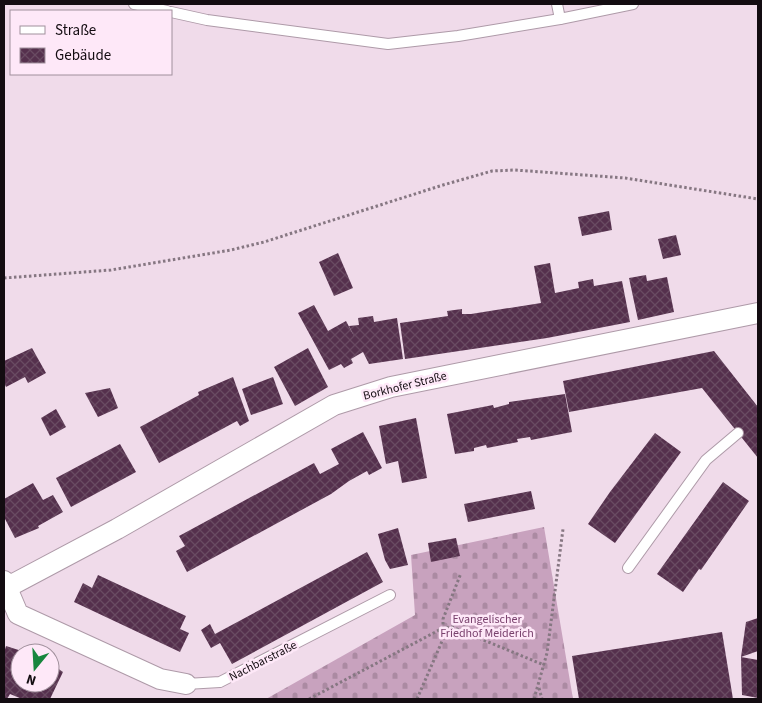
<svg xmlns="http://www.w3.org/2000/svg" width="762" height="703" viewBox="0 0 762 703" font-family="'Source Sans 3',sans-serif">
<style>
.cemetery{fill:url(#cemetery-stones)}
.building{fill:url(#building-cross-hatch)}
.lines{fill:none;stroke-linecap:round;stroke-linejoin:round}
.service-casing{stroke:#ae9aa8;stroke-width:12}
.minor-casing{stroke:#ae9aa8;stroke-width:22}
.path{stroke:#867782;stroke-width:3;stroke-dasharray:2.5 2.5;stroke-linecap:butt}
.service{stroke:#fff;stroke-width:10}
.minor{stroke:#fff;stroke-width:20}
.labels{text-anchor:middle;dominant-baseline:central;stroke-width:5;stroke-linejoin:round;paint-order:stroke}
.street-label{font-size:12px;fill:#130c11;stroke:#fee8f8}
.park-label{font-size:12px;fill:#79416d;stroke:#fee8f8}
</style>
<defs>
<pattern id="cemetery-stones" width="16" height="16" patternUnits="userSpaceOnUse" patternTransform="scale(1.25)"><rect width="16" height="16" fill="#c8a2be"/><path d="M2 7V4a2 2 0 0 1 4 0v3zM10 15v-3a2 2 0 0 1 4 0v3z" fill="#ab8aa2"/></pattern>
<pattern id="building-cross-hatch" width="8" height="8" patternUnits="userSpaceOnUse" patternTransform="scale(1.25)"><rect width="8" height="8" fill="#55304d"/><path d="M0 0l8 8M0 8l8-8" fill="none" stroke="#694b62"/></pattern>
</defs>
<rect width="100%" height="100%" fill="#f0dbea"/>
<path class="cemetery" d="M544 527 573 699H266L415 615 411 555Z"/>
<g class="building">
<path d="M609 211 612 230 582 236 578 217Z"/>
<path d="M676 235 681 255 663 259 658 239Z"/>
<path d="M338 253 353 288 334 296 319 262Z"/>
<path d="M550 263 555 293 579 288 578 282 593 279 594 286 622 281 630 322 547 338 405 359 400 323 448 316 447 311 462 309V314H471L541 303 534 266Z"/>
<path d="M646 275 647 281 667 277 674 312 638 320 629 278Z"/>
<path d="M314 305 328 331 346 321 355 338 349 326 359 325 358 318 373 316 374 322 397 318 403 359 369 364 363 352 351 359 353 363 344 368 341 364 329 370 298 313Z"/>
<path d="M32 348 46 373 28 383 25 377 6 387 4 383V361Z"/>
<path d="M308 348 328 387 295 406 274 367Z"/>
<path d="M714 351 758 407V458L702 388 569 412 563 381Z"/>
<path d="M233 377 249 421 240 426 237 421 159 463 140 427 199 395 198 392Z"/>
<path d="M273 377 283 404 251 415 242 389Z"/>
<path d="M110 388 118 408 98 417 85 393Z"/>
<path d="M565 394 572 432 531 440 530 437 517 439 518 442 487 448 486 445 474 448V451L455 454 447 414 493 405 494 408 509 404V402Z"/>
<path d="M56 409 66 427 50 436 41 418Z"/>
<path d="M416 418 427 478 402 483 398 461 386 464 379 426Z"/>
<path d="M363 432 382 468 369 475 367 471 349 481 331 494 187 572 176 551 185 546 179 536 314 463 320 474 339 464 331 449Z"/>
<path d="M655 433 681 452 615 543 588 524 610 492Z"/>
<path d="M120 444 136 472 71 507 56 478Z"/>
<path d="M723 482 749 501 701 570 699 569 683 592 657 574Z"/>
<path d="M33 483 43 500 53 495 63 512 38 526 39 528 15 538 4 517V499Z"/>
<path d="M531 491 535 509 468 522 464 504Z"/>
<path d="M398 528 408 565 390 569 385 560 378 534Z"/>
<path d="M456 538 460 556 431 562 428 543Z"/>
<path d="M367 552 383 582 232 664 220 643 211 648 201 630 210 624 215 634Z"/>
<path d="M98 575 186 616 180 629 189 633 180 652 74 602 83 583 92 588Z"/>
<path d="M758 618V651L741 657 746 622Z"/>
<path d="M722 632 733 699H579L572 656Z"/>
<path d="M6 646 28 653H20V683H50V663L63 672 50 699H22L10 694 7 699 4 698V653Z"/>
<path d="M741 657 758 660V698L742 695Z"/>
</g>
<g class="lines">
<g class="service-casing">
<g id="service">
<path d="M134 4 167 11"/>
<path d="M557 4 560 19 633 4"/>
<path d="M171 12 207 20 388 44 458 36 560 19"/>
<path d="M628 568 706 460 738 433"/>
<path d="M186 684 220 682 390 595"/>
</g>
</g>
<g class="minor-casing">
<g id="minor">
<path d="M4 581 18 614 160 679 186 684"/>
<path d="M4 589 117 529 334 405 391 387 758 313"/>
</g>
</g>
<g class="path">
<path d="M4 278 111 270 231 250 264 242 443 185 492 171 515 170 625 178 758 199"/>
<path d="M539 688 542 699"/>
<path d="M309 699 443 628 452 627 544 665"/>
<path d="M417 699 443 639V619L461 573"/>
<path d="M534 699 547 653 563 529"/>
</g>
<use href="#service" class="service"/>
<use href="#minor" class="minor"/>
</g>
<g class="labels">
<g class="street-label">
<text transform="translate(405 386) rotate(-14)">Borkhofer Straße</text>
<text transform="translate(263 661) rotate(-27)">Nachbarstraße</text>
</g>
<g class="park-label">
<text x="487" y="619">Evangelischer<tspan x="487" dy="14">Friedhof Meiderich</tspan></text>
</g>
</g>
<rect width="762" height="703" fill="none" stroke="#130c11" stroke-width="10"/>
<rect x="10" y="10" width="162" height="65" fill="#fee8f8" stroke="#a0909c"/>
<rect x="20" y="26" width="25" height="8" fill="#ffffff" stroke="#a0909c"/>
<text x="55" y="35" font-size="15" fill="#130c11">Straße</text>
<rect x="20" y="48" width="25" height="15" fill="url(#building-cross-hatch)" stroke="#a0909c"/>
<text x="55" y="60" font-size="15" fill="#130c11">Gebäude</text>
<g transform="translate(35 668) rotate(198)"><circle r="24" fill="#fee8f8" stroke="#a0909c"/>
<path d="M0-4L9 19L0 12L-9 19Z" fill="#17863e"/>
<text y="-8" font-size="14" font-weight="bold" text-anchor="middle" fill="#130c11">N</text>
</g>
</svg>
